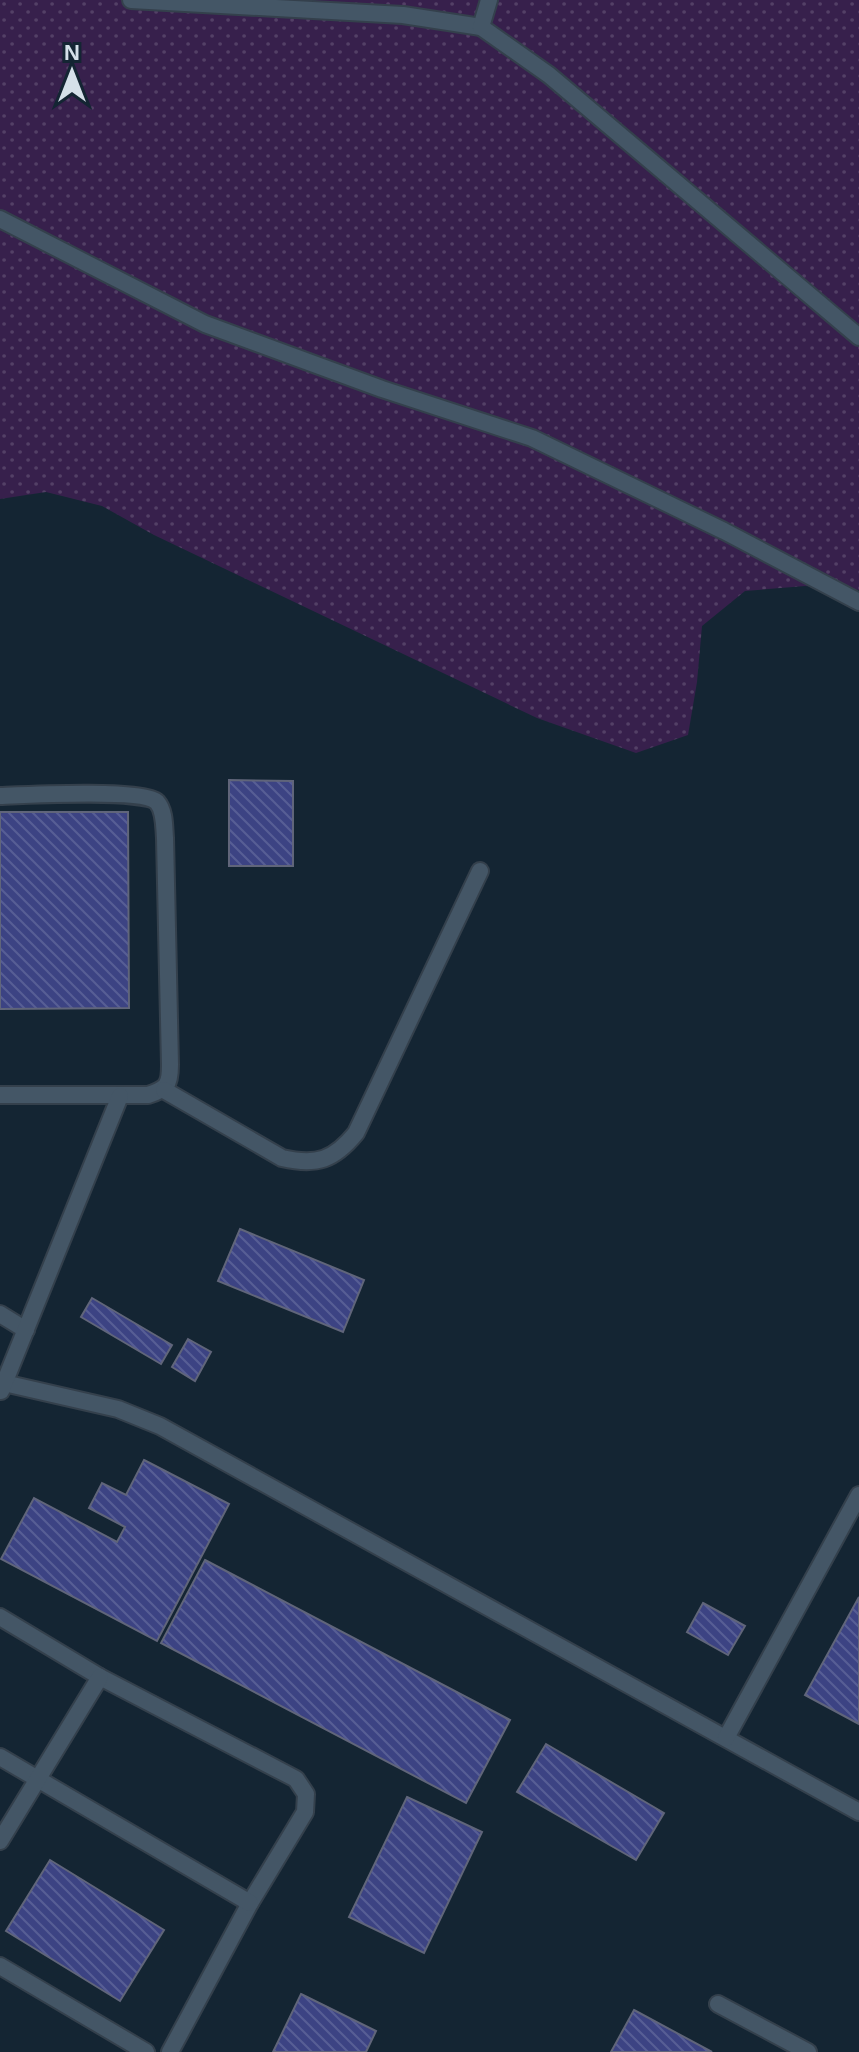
<svg xmlns="http://www.w3.org/2000/svg" width="859" height="2052" viewBox="0 0 859 2052" font-family="Helvetica,sans-serif">
<style>
.green{fill:url(#green-dots)}
.building{fill:url(#building-back-hatch);stroke:#60657a;stroke-width:2}
.lines{fill:none;stroke-linecap:round;stroke-linejoin:round}
.service-casing{stroke:#34404c;stroke-width:20}
.service{stroke:#445666;stroke-width:16}
</style>
<defs>
<pattern id="green-dots" width="8" height="8" patternUnits="userSpaceOnUse" patternTransform="scale(2)"><rect width="8" height="8" fill="#37204c"/><path d="M2 2h.1M6 6h.1" fill="none" stroke="#534066" stroke-width="1.8" stroke-linecap="round"/></pattern>
<pattern id="building-back-hatch" width="6" height="6" patternUnits="userSpaceOnUse" patternTransform="scale(2)"><rect width="6" height="6" fill="#3c4383"/><path d="M-1 5l2 2M0 0l6 6M5-1l2 2" fill="none" stroke="#575e95"/></pattern>
</defs>
<rect width="100%" height="100%" fill="#142533"/>
<path class="green" d="M0 0H859V590L805 586 745 591 702 626 697 682 688 735 636 753 537 718 154 535 102 506 46 492 0 499Z"/>
<g class="building">
<path d="M229 780 293 781V866H229Z"/>
<path d="M0 812H128L129 1008 0 1009Z"/>
<path d="M240 1229 364 1280 343 1332 218 1281Z"/>
<path d="M92 1298 172 1345 161 1364 81 1317Z"/>
<path d="M188 1339 211 1352 195 1381 172 1367Z"/>
<path d="M144 1460 229 1504 157 1641 1 1559 34 1498 117 1542 125 1527 89 1508 102 1483 126 1495Z"/>
<path d="M205 1560 510 1720 466 1803 161 1643Z"/>
<path d="M859 1597V1724L805 1695Z"/>
<path d="M703 1603 745 1626 728 1655 687 1632Z"/>
<path d="M546 1744 664 1813 636 1860 517 1792Z"/>
<path d="M407 1797 482 1832 424 1953 349 1917Z"/>
<path d="M50 1860 164 1930 120 2001 6 1931Z"/>
<path d="M301 1994 376 2031 366 2052H273Z"/>
<path d="M634 2010 712 2052H611Z"/>
</g>
<g class="lines">
<g class="service-casing">
<g id="service">
<path d="M131 0 403 15 481 27"/>
<path d="M489 0 481 27 549 75 859 337"/>
<path d="M0 219 205 324 382 389 532 438 724 531 859 602"/>
<path d="M0 796C25 795 144 789 157 802 165 811 164 827 165 838L170 1065C170 1085 167 1089 148 1095H0"/>
<path d="M164 1090 282 1158C317 1166 334 1160 356 1133L480 871"/>
<path d="M0 1314 26 1330"/>
<path d="M4 1383 118 1409 160 1426 859 1812"/>
<path d="M1 1391 120 1096"/>
<path d="M0 1617 100 1677 296 1779 306 1794 305 1812 250 1903 170 2052"/>
<path d="M726 1738 859 1495"/>
<path d="M0 1757 250 1903"/>
<path d="M0 1841 100 1677"/>
<path d="M0 1966 146 2052"/>
<path d="M718 2004 808 2052"/>
</g>
</g>
<use href="#service" class="service"/>
</g>
<g transform="translate(72 72)" stroke="#142533" stroke-width="6" paint-order="stroke">
<path d="M0-6L14 30L0 20L-14 30Z" fill="#d5e0e9"/>
<text y="-12" font-size="22" font-weight="bold" text-anchor="middle" fill="#d5e0e9">N</text>
</g>
</svg>
